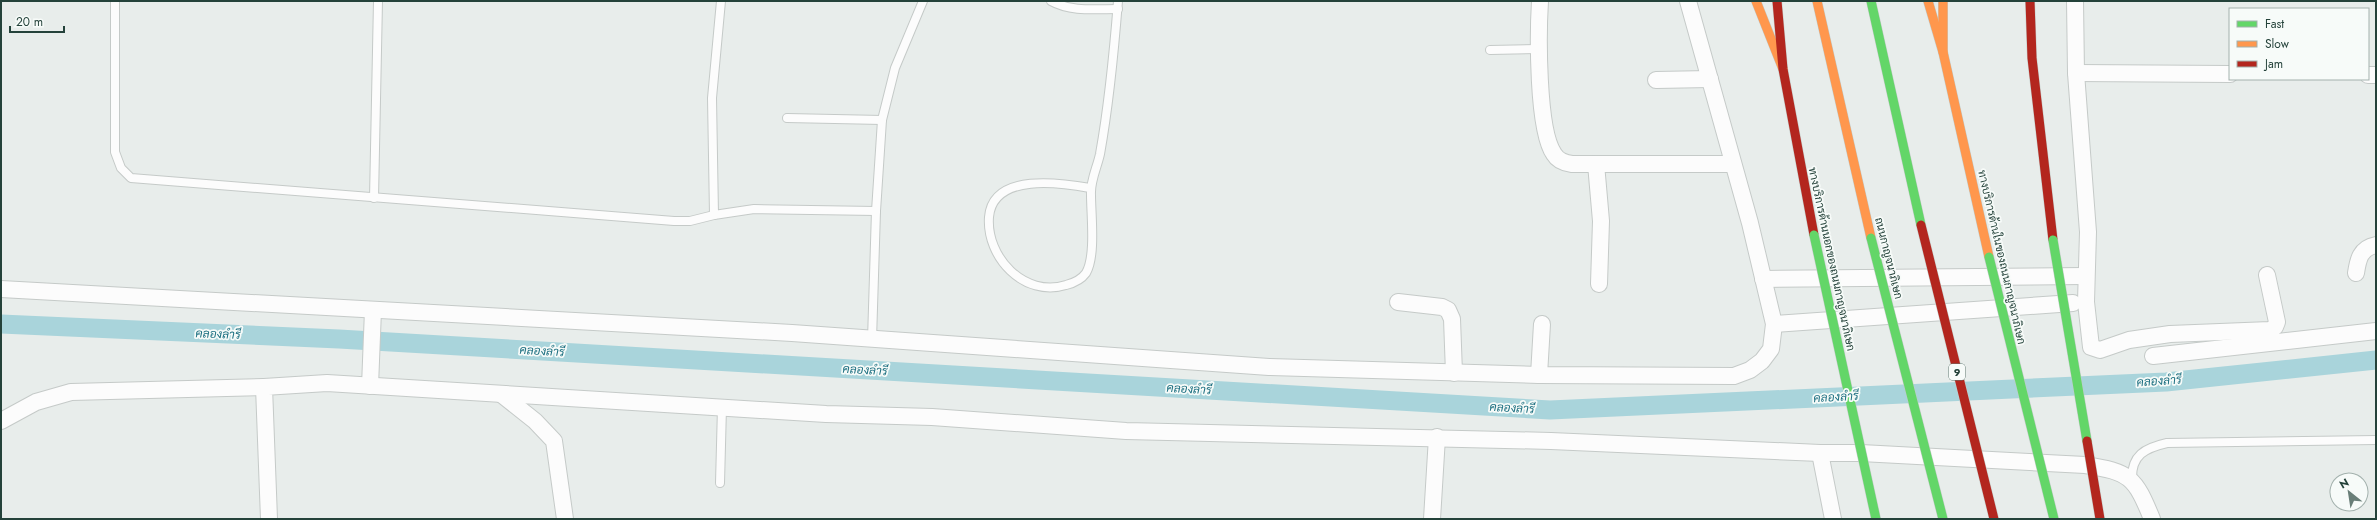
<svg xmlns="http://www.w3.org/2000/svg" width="2377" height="520" viewBox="0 0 2377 520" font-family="Jost,Sarabun,sans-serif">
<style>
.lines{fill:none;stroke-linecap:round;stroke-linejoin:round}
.canal{stroke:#a9d4db;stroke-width:19}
.lane-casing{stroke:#c5cac8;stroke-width:10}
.street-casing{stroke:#c5cac8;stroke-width:18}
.fast-casing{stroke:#c3cbc8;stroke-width:10}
.slow-casing{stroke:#c3cbc8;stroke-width:10}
.jam-casing{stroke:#c3cbc8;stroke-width:10}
.lane{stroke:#fcfcfc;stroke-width:8}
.street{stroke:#fcfcfc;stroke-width:16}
.fast{stroke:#63d668;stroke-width:9}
.slow{stroke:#ff974d;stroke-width:9}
.jam{stroke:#b3261e;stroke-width:9}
.fast-bridge-casing{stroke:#c3cbc8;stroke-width:10;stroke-linecap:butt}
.jam-bridge-casing{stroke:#c3cbc8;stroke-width:10;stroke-linecap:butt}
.fast-bridge{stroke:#63d668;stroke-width:9}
.jam-bridge{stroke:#b3261e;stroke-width:9}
.labels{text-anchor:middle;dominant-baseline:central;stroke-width:3.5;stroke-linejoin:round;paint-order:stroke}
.shield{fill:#f7fbf9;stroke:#637a73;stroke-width:1}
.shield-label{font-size:10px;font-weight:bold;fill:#24423a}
.street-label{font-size:11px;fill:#24423a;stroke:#f7fbf9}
.water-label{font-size:12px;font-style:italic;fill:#1c6f80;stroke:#f7fbf9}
</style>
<rect width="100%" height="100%" fill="#e8edeb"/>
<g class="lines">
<path class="canal" d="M1 324 339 339 1550 410 2166 382 2376 360"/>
<g class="lane-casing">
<g id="lane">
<path d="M115 1V152L121 168 131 178 674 221H690L714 215"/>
<path d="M721 1 712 98 714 215 754 209 876 211"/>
<path d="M1051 1C1071 12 1095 9 1118 9"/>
<path d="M1490 50 1538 49"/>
<path d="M787 118 882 120"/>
<path d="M1090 188C1062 183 993 172 989 217 986 257 1024 298 1066 285 1074 283 1081 280 1086 273 1096 256 1091 215 1091 195 1090 181 1097 168 1100 154 1109 104 1114 52 1118 1"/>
<path d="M374 198 378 1"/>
<path d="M872 340 876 211 882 120 895 68 923 1"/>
<path d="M2132 480C2131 455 2145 448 2167 443L2376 440"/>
<path d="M720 483 722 407"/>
</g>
</g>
<g class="street-casing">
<g id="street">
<path d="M1540 1C1538 33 1537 130 1554 154 1558 161 1564 163 1572 164H1733"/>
<path d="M2075 1 2076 73 2088 232 2086 302 2091 347 2100 350 2129 340 2170 334 2270 330 2275 327 2277 322 2267 275"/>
<path d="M2076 73 2230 74"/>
<path d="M2368 75H2376"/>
<path d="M1656 80 1710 79"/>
<path d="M1596 164 1601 221 1599 284"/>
<path d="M2356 273C2358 260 2360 248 2376 245"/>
<path d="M1763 279 2085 276"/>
<path d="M1 289 792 333 1269 367 1539 375 1734 376 1750 370 1762 361 1771 349 1774 324 1750 223 1688 1"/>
<path d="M1398 302 1442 307 1448 310 1452 319 1454 373"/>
<path d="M1774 324 2073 303"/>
<path d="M2153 356 2376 331"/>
<path d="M1539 375 1542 324"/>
<path d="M370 386 373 310"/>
<path d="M501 394 535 421 554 441 565 519"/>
<path d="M1 421 36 402 71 392 264 387"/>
<path d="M269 519 264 387 327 383 826 414 932 417 1126 431 1551 441 1820 453"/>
<path d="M1432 519 1437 437"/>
<path d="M1833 519 1820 453H1861L2085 465C2130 472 2135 477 2152 519"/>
</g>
</g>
<g class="fast-casing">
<path id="fast" d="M1871 1 1921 225"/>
</g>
<g class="slow-casing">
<g id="slow">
<path d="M1756 1 1783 69"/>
<path d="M1817 1 1871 238"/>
<path d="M1928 1 1943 52 1989 257"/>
<path d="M1943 1V52"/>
</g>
</g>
<g class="jam-casing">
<g id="jam">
<path d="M1777 1 1783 69 1814 235"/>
<path d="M2030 1 2032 58 2053 240"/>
</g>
</g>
<use href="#lane" class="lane"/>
<use href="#street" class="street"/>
<use href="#fast" class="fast"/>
<use href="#slow" class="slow"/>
<use href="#jam" class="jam"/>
<g class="fast-bridge-casing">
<g id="fast-bridge">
<path d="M1814 235 1876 519"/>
<path d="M1871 238 1943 519"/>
<path d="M2053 240 2087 441"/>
<path d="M1989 257 2054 519"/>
</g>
</g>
<g class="jam-bridge-casing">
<g id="jam-bridge">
<path d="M1921 225 1994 519"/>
<path d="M2087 441 2100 519"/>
</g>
</g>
<use href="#fast-bridge" class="fast-bridge"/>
<use href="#jam-bridge" class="jam-bridge"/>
</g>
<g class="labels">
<rect class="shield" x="1949" y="364" width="16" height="16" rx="3"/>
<g class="shield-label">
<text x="1957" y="372">9</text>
</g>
<g class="street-label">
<text transform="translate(2002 257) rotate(77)">ทางบริการด้านในของถนนกาญจนาภิเษก</text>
<text transform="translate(1889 258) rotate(76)">ถนนกาญจนาภิเษก</text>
<text transform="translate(1832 259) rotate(78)">ทางบริการด้านนอกของถนนกาญจนาภิเษก</text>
</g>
<g class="water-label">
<text transform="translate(218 334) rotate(2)">คลองลำรี</text>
<text transform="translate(542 351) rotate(3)">คลองลำรี</text>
<text transform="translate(865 370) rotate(3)">คลองลำรี</text>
<text transform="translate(2159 381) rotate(-4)">คลองลำรี</text>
<text transform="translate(1189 389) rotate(3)">คลองลำรี</text>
<text transform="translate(1836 397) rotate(-3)">คลองลำรี</text>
<text transform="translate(1512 408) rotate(3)">คลองลำรี</text>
</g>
</g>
<rect width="2377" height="520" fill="none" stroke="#24423a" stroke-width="4"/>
<rect x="2229" y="8" width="140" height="72" fill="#f7fbf9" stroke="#a3b1ad"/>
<rect x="2237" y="21" width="20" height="6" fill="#63d668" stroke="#a3b1ad"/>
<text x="2265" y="28" font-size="12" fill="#24423a">Fast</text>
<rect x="2237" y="41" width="20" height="6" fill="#ff974d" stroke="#a3b1ad"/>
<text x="2265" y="48" font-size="12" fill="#24423a">Slow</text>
<rect x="2237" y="61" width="20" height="6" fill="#b3261e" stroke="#a3b1ad"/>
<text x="2265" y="68" font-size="12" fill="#24423a">Jam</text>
<g transform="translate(2349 492) rotate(330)"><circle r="19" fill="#f7fbf9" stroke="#a3b1ad"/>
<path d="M0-3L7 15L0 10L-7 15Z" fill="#697e78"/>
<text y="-6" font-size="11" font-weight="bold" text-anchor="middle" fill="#24423a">N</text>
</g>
<path d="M10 26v6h54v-6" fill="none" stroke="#24423a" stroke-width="2"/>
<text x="16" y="26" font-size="12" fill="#24423a" stroke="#f7fbf9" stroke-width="3" paint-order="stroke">20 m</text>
</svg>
